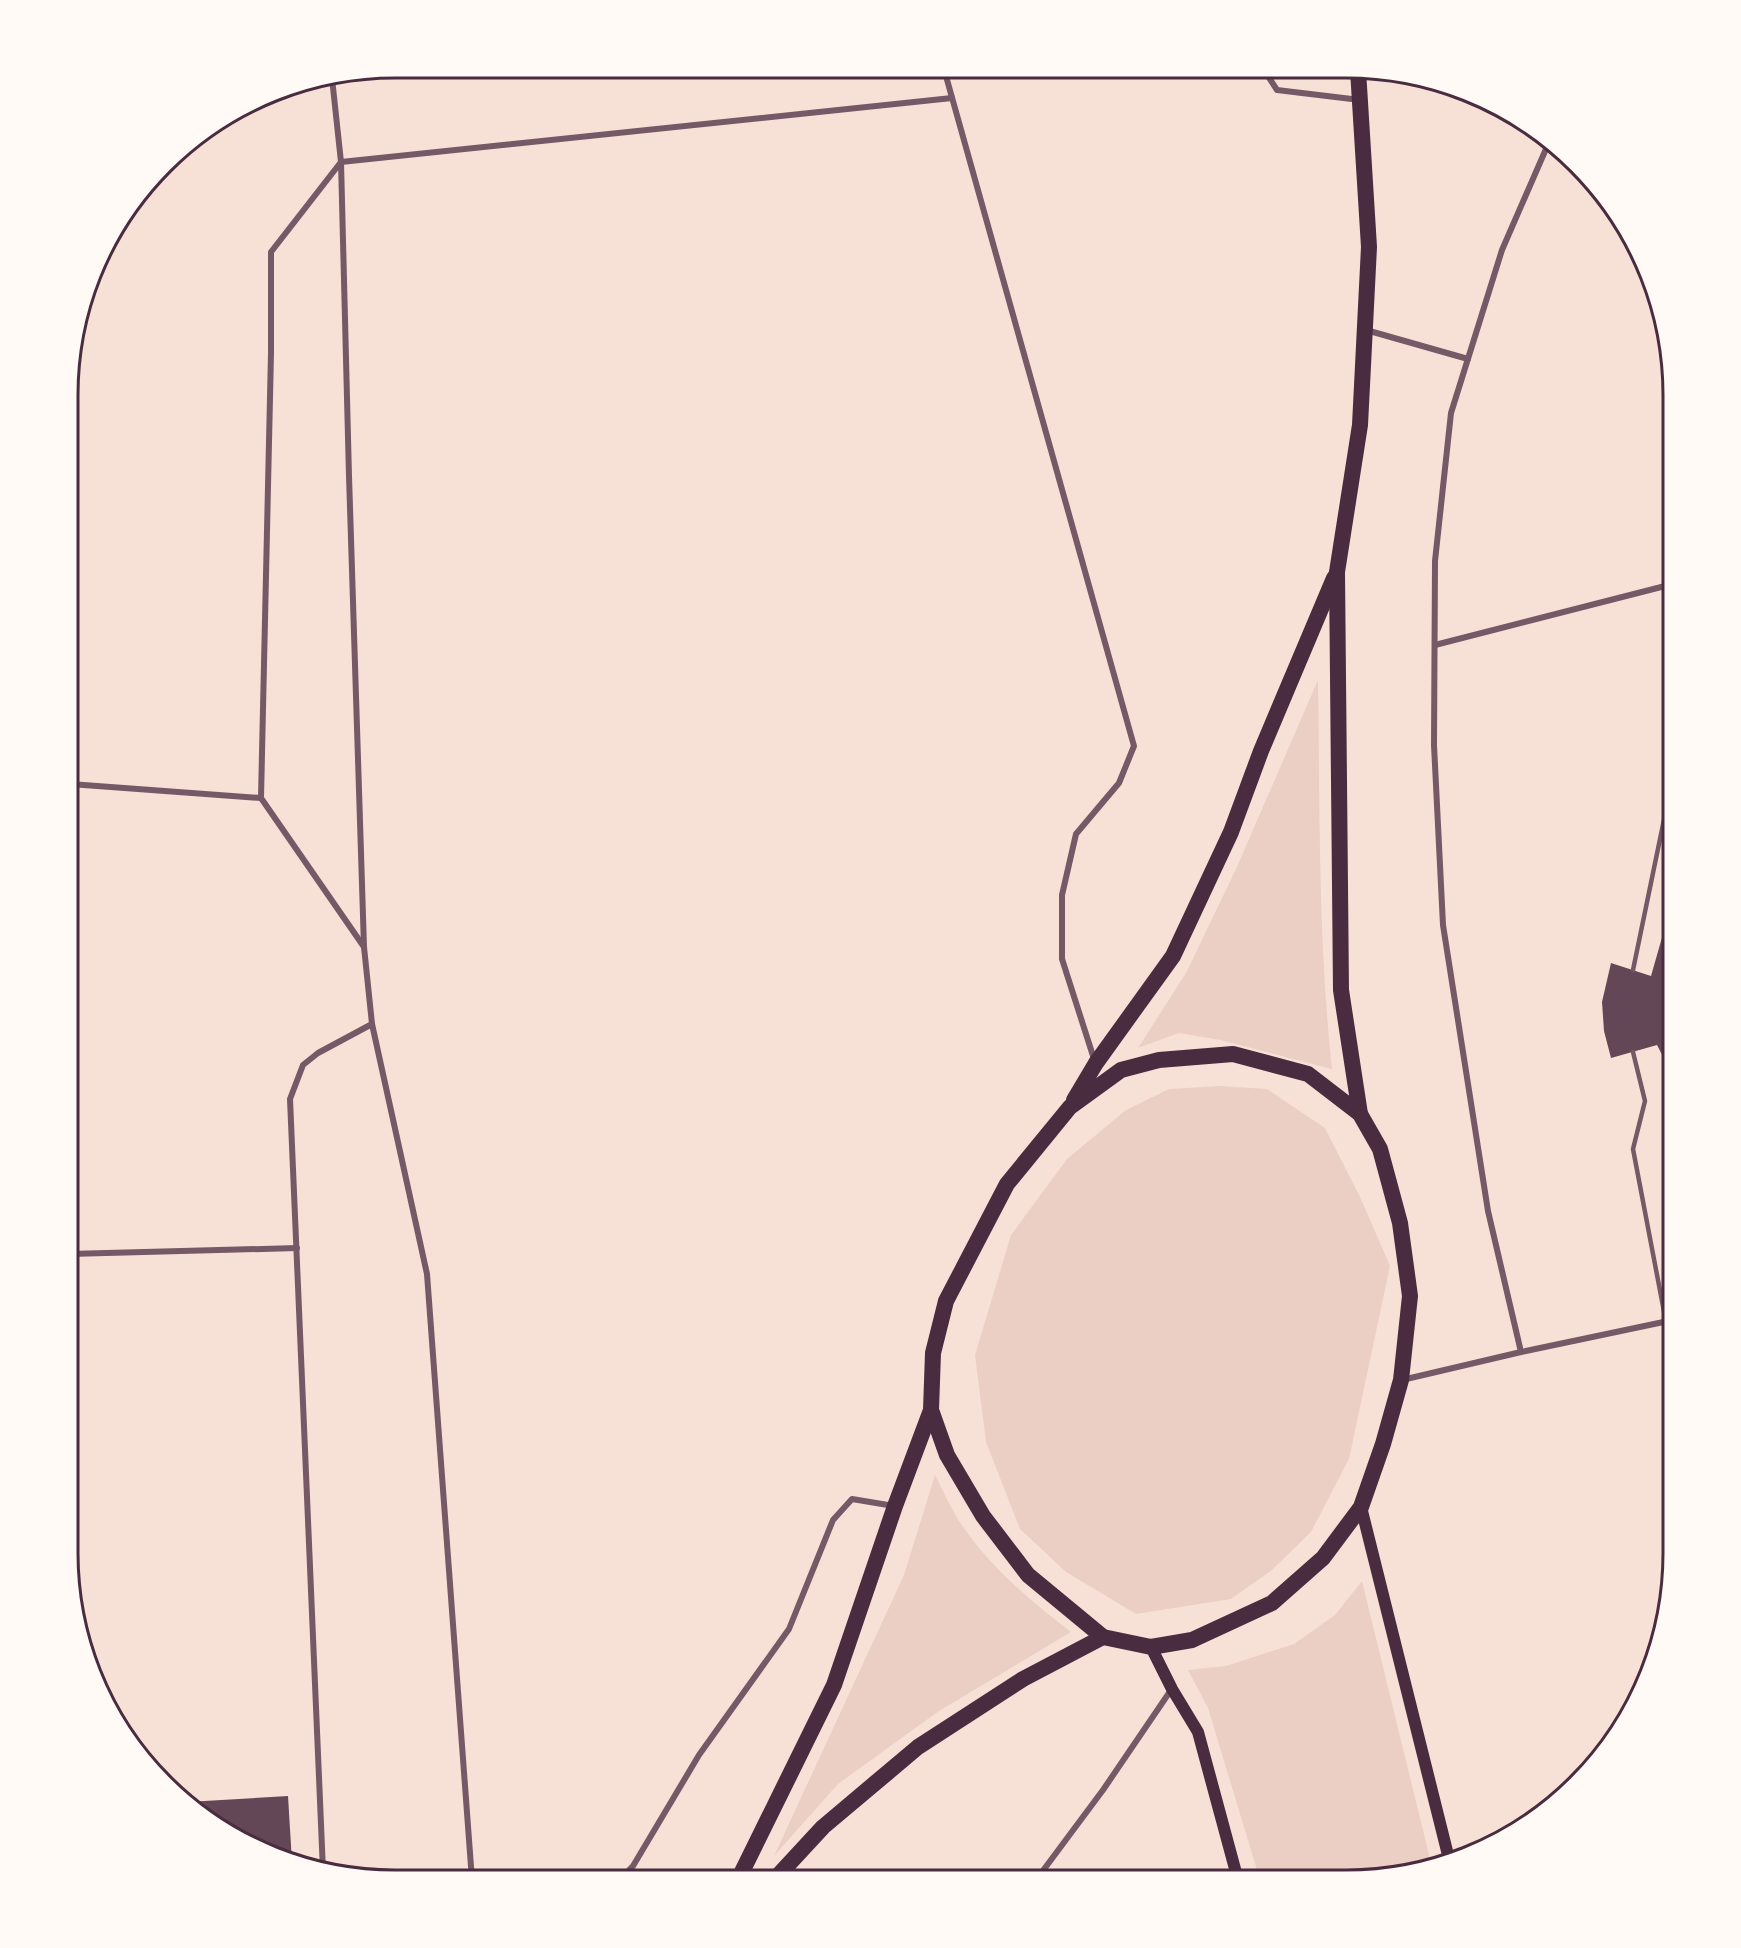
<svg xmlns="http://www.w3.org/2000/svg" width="1741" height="1948" viewBox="0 0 1741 1948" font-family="Montserrat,sans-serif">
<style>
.green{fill:#ebcfc5}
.building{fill:#644757}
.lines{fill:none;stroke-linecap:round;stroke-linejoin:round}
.service{stroke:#755966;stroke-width:4.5}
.minor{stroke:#755966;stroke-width:6}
.secondary{stroke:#4a2c40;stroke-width:12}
.trunk{stroke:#4a2c40;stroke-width:16}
.rim{fill:none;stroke:#4a2c40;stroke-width:3}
</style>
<rect width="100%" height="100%" fill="#f7e1d7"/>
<g class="green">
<path d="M1318 680C1320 810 1318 940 1332 1069L1220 1040 1179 1033 1138 1048 1186 973 1236 869Z"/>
<path d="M1220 1086 1267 1089 1325 1128 1361 1199 1390 1266 1349 1459 1311 1532 1272 1570 1231 1599 1136 1614 1066 1572 1020 1529 986 1442 975 1355 1011 1235 1067 1159 1126 1110 1169 1089Z"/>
<path d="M935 1475C944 1492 952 1512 964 1528 993 1570 1031 1601 1071 1632L939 1711 838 1784 774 1856 904 1575Z"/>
<path d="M1362 1581 1432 1867 1367 1880H1260L1208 1708 1188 1670 1226 1666 1294 1644 1335 1615Z"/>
</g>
<g class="building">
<path d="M1673 922V1076L1657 1045 1611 1058 1604 1031 1602 1002 1611 963 1651 976 1663 934Z"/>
<path d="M1673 1355V1392H1672L1664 1357Z"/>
<path d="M288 1796 292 1862 232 1837 187 1802Z"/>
</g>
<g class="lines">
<g class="service">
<path d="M1633 970 1673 776"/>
<path d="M1633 1052 1645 1101 1633 1149 1666 1322"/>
</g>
<g class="minor">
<path d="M944 69 1134 746 1119 783 1076 834 1062 895V959L1094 1059"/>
<path d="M1264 70 1277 90 1360 100"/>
<path d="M332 78 341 162 349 476 364 947 372 1024 427 1274 472 1880"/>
<path d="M1366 330 1468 359"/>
<path d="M1435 645 1673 584"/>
<path d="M70 784 261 798 364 947"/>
<path d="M261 798 271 353V252L341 162 952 98"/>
<path d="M69 1254 297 1248"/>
<path d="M1521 1352 1488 1211 1443 925 1434 745 1435 561 1451 413 1502 250 1549 142"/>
<path d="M1402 1380 1521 1352 1673 1320"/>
<path d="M323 1871 290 1099 303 1065 318 1053 372 1024"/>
<path d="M619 1880 633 1866 699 1755 789 1629 833 1520 852 1499 894 1506"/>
<path d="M1036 1880 1103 1790 1171 1690"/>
</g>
<g class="secondary">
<path d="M1361 1507 1450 1863"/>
<path d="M1151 1647 1172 1689 1198 1732 1238 1880"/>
</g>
<g class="trunk">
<path d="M1358 70 1369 247 1360 425 1337 572 1341 990 1360 1114"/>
<path d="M1233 1054 1308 1074 1360 1114 1380 1149 1400 1223 1410 1296 1401 1380 1383 1444 1361 1507 1323 1558 1272 1603 1192 1640 1151 1647 1103 1637 1028 1575 983 1516 947 1455 931 1410 933 1353 946 1301 1007 1184 1070 1107 1121 1070 1159 1060Z"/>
<path d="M1074 1100 1096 1063 1173 956 1231 832 1261 751 1334 578"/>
<path d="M738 1880 834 1685 895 1506 931 1410"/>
<path d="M774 1880 823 1827 918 1747 1023 1679 1103 1637"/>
</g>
</g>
<path d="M0 0H1741V1948H0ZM395 78H1346A317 317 0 0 1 1663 395V1553A317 317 0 0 1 1346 1870H395A317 317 0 0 1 78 1553V395A317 317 0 0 1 395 78Z" fill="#fffaf5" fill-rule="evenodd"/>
<path class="rim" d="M395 78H1346A317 317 0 0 1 1663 395V1553A317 317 0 0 1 1346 1870H395A317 317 0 0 1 78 1553V395A317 317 0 0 1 395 78Z"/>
</svg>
